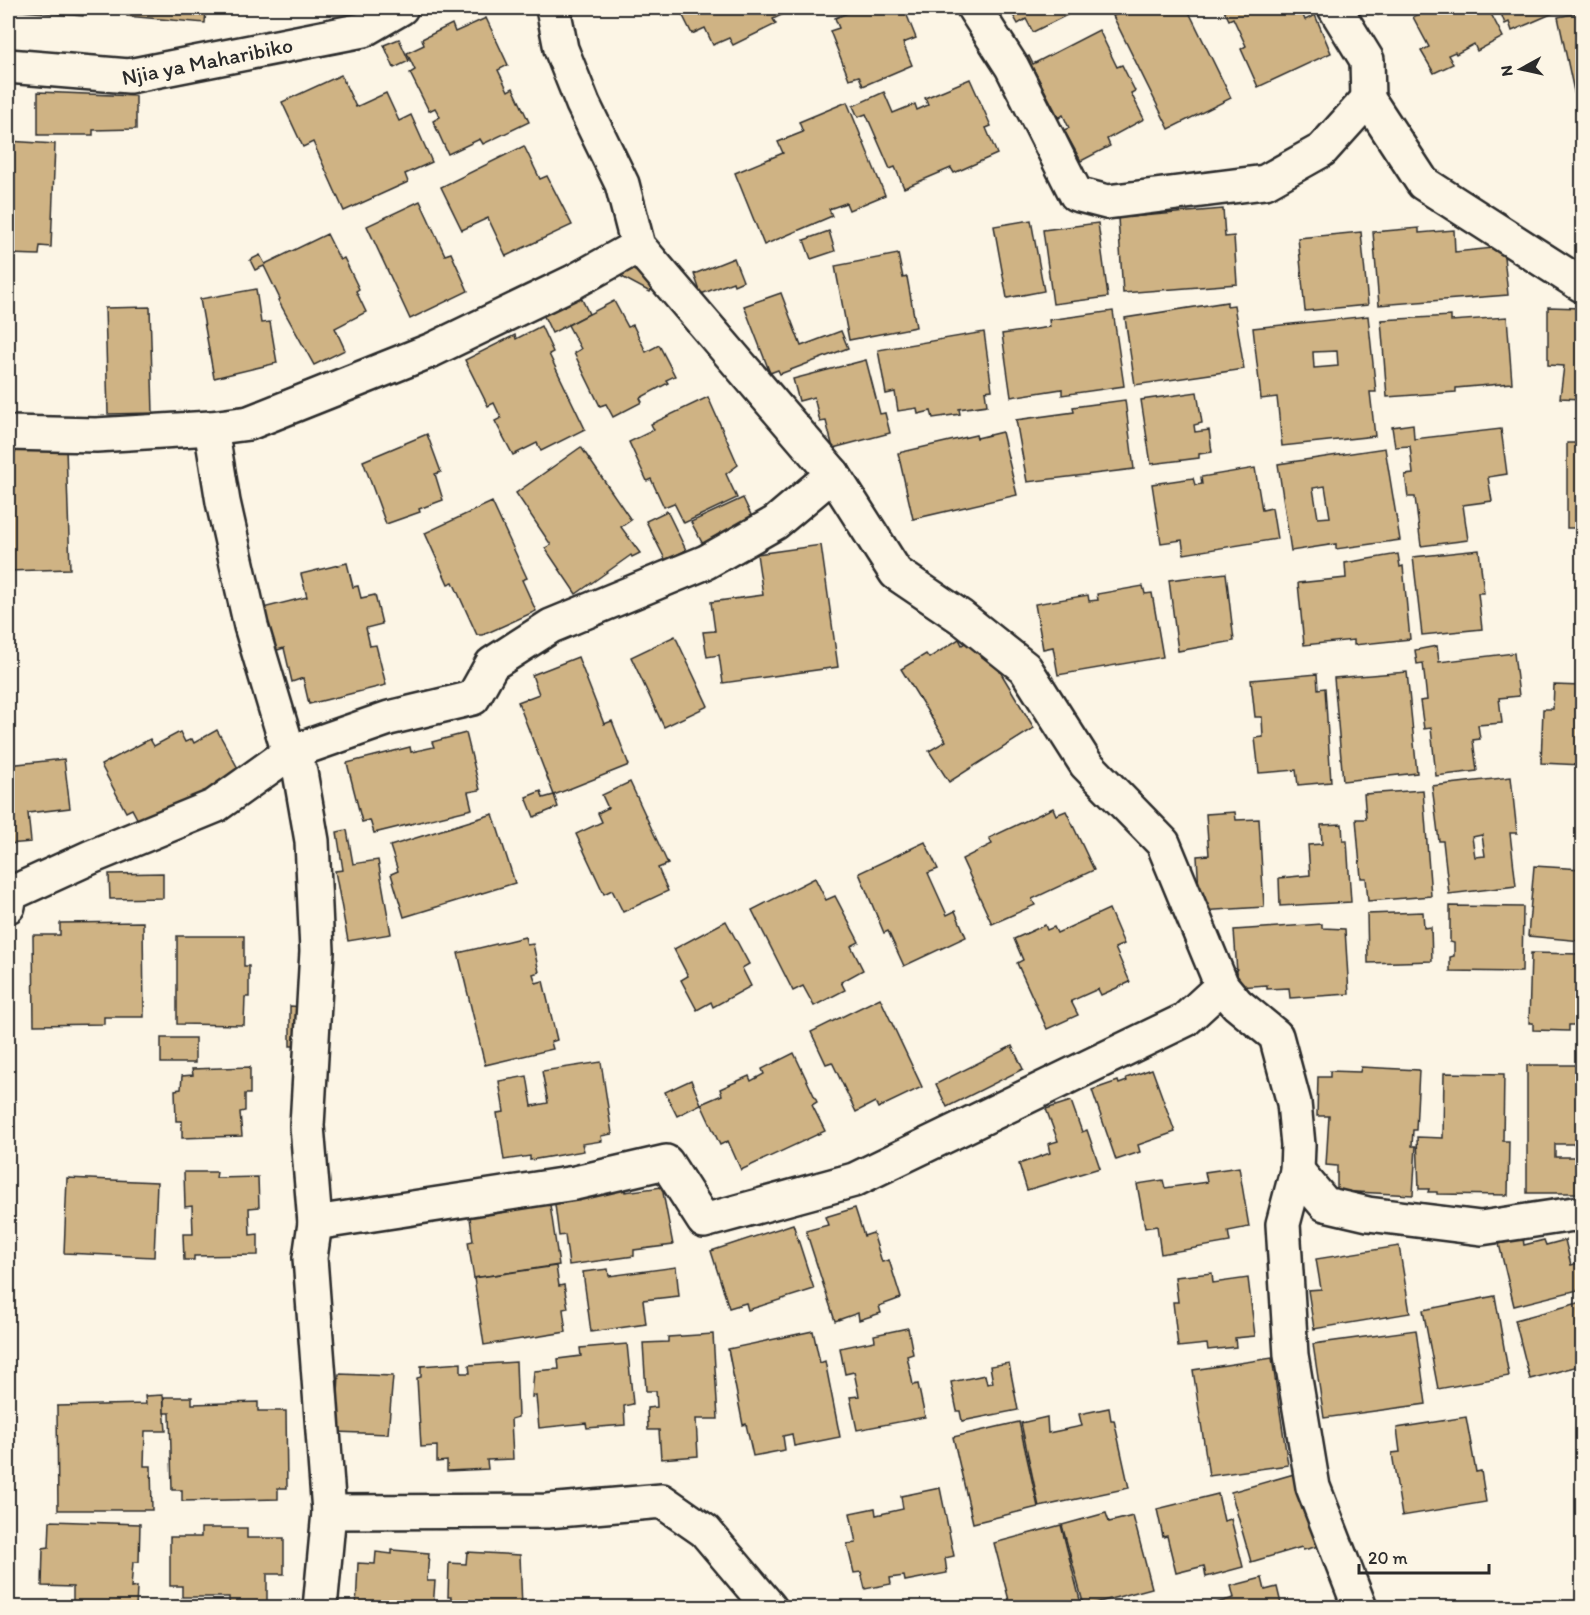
<svg xmlns="http://www.w3.org/2000/svg" width="1590" height="1615" viewBox="0 0 1590 1615" font-family="Itim,sans-serif">
<style>
.building{fill:#cfb384;stroke:#2b2b2b;stroke-width:1.5;fill-rule:evenodd}
.lines{fill:none;stroke-linecap:round;stroke-linejoin:round}
.minor-casing{stroke:#2b2b2b;stroke-width:38}
.minor{stroke:#fcf5e5;stroke-width:33}
.labels{text-anchor:middle;dominant-baseline:central;stroke-width:4.5;stroke-linejoin:round;paint-order:stroke}
.street-label{font-size:22px;fill:#2b2b2b;stroke:#fcf5e5}
</style>
<rect width="100%" height="100%" fill="#fcf5e5"/>
<filter id="ink" filterUnits="userSpaceOnUse"><feTurbulence type="fractalNoise" baseFrequency=".0167" numOctaves="2"/><feDisplacementMap in="SourceGraphic" scale="12" xChannelSelector="R" yChannelSelector="G"/><feConvolveMatrix kernelMatrix="1 2 1 2 8 2 1 2 1" color-interpolation-filters="sRGB"/></filter>
<g filter="url(#ink)">
<g class="building">
<path d="M10 8H84L83 16 9 10Z"/>
<path d="M128 8H206L205 23 127 16Z"/>
<path d="M679 8H796L773 19 776 24 733 45 729 38 713 45 705 28 692 34Z"/>
<path d="M860 8H904L916 38 903 43 912 65 863 86 859 76 849 79 830 31 839 28 835 18Z"/>
<path d="M1009 8H1081L1033 32 1026 19 1018 24Z"/>
<path d="M1130 8H1187L1231 98 1169 129 1113 16Z"/>
<path d="M1223 8H1300L1305 20 1315 15 1331 53 1258 87 1241 49 1246 46 1233 18 1229 20Z"/>
<path d="M1373 8H1390L1378 15Z"/>
<path d="M1430 8H1488L1503 37 1477 51 1474 44 1456 54 1455 52 1448 55 1453 64 1434 73 1421 51 1429 47 1413 17Z"/>
<path d="M1499 8H1565L1512 31 1509 22 1505 24Z"/>
<path d="M1582 12V94L1575 96 1558 17Z"/>
<path d="M486 18 508 65 498 70 508 91 513 88 529 122 483 144 480 139 448 154 433 121 440 117 435 108 429 111 410 73 415 70 407 53 424 45 422 39 452 24 455 32Z"/>
<path d="M1099 30 1117 67 1122 65 1135 91 1131 93 1144 119 1107 139 1110 146 1081 161 1064 130 1069 128 1063 115 1059 118 1035 72 1024 78 1016 63 1029 56 1033 64Z"/>
<path d="M399 39 409 61 394 68 384 45Z"/>
<path d="M341 75 356 107 386 93 399 121 411 115 432 162 405 174 408 182 344 211 313 142 303 147 282 102Z"/>
<path d="M970 79 991 126 986 128 997 154 954 173 951 168 904 188 895 167 890 169 866 114 858 117 853 106 884 92 893 113 915 104 917 110 928 105 925 98Z"/>
<path d="M38 92 136 96V129L93 130V135H38Z"/>
<path d="M847 102 885 195 849 210 846 203 829 209 832 216 764 245 735 173 783 153 778 142 803 132 799 122Z"/>
<path d="M8 141 55 144 51 247 40 246 39 255 8 254Z"/>
<path d="M524 146 540 179 547 176 572 225 506 256 488 218 462 230 441 187Z"/>
<path d="M420 201 445 255 451 253 468 291 410 319 367 226Z"/>
<path d="M1223 209 1225 237 1234 236 1237 284 1123 293 1118 218Z"/>
<path d="M1031 220 1044 291 1007 298 994 226Z"/>
<path d="M1098 223 1108 297 1053 304 1043 230Z"/>
<path d="M1419 228V233L1454 230 1455 252 1503 247 1508 295 1379 305 1373 232Z"/>
<path d="M829 231 835 251 811 259 804 240Z"/>
<path d="M1361 232 1368 305 1305 311 1298 238Z"/>
<path d="M327 234 340 260 344 258 359 289 356 291 366 312 335 328 345 350 314 365 278 300 280 299 264 266 255 270 250 260 260 255 265 264Z"/>
<path d="M898 254 903 278 907 277 916 327 849 340 835 266Z"/>
<path d="M734 258 743 281 734 285 733 282 701 294 694 274Z"/>
<path d="M626 266 656 282 650 292 620 276Z"/>
<path d="M256 289 261 323 270 322 277 363 214 378 200 299Z"/>
<path d="M579 293 589 314 552 333 542 312Z"/>
<path d="M781 293 801 346 841 331 848 348 780 374 778 370 770 373 744 306Z"/>
<path d="M614 301 628 327 633 325 646 352 659 345 675 376 666 380 668 383 640 398 642 402 613 417 606 404 600 406 574 353 581 349 568 325Z"/>
<path d="M1227 302V306L1234 305 1244 369 1135 385 1125 318Z"/>
<path d="M150 307 153 413 108 414 105 308Z"/>
<path d="M1548 307 1582 308V399L1560 398 1564 366 1548 365Z"/>
<path d="M1113 311 1124 386 1062 395V389L1011 397 1002 334 1050 327 1049 320Z"/>
<path d="M1368 316 1376 392H1370L1375 436 1282 446 1277 397 1261 399 1253 328ZM1337 351 1338 366 1314 368 1313 352Z"/>
<path d="M1451 316V321L1507 317 1512 383 1456 388V392L1387 397 1381 320Z"/>
<path d="M541 326 553 352 549 354 585 429 541 451 537 443 513 455 495 421 501 418 494 403 488 406 465 360 515 335 516 339Z"/>
<path d="M984 332 992 390 985 391 987 405 959 409 960 414 933 418 931 411 918 414 917 408 898 411 895 392 886 394 878 350Z"/>
<path d="M866 360 880 414 885 413 890 433 833 448 826 421 820 422 814 397 799 401 793 379Z"/>
<path d="M1197 392 1202 423 1194 425 1195 432 1209 430 1212 452 1199 454V458L1151 464 1141 400Z"/>
<path d="M708 397 738 465 726 474 737 498 684 523 674 503 664 507 651 479 647 481 629 442 654 430 651 424Z"/>
<path d="M1125 400 1134 469 1027 482 1016 420 1074 412 1073 407Z"/>
<path d="M1413 424 1414 439 1501 429 1507 474 1488 477 1492 501 1463 505 1468 540 1421 546 1415 497H1408L1405 475 1413 474 1410 446 1395 447 1392 427Z"/>
<path d="M1002 432 1017 495 913 519 898 453 976 435 977 438Z"/>
<path d="M427 434 441 472 435 474 443 500 419 509 420 512 386 524 363 461Z"/>
<rect x="1567" y="443" width="15" height="85"/>
<path d="M581 447 631 520 621 527 640 553 632 557 631 555 576 594 545 548 551 545 516 493Z"/>
<path d="M66 448 70 569 8 571V451Z"/>
<path d="M1385 448 1400 540 1336 549V544L1291 551 1278 464ZM1325 486 1330 517 1318 518 1313 488Z"/>
<path d="M1255 468 1262 510 1272 508 1277 539 1184 554 1182 540 1161 543 1152 484 1193 478 1195 485 1202 484 1201 477Z"/>
<path d="M743 498 752 517 727 530 730 536 705 548 691 522Z"/>
<path d="M492 502 527 578 522 580 536 611 483 635H477L453 582 448 584 425 533Z"/>
<path d="M667 511 686 550 666 561 646 521Z"/>
<path d="M821 545 838 667 723 683 719 655 707 657 703 632 715 631 711 602 763 595 757 554Z"/>
<path d="M1479 550 1484 593H1478L1482 629 1422 635 1413 557Z"/>
<path d="M1398 554 1400 567 1403 566 1410 639 1354 645V640L1304 645 1298 583 1346 578 1345 563Z"/>
<path d="M347 563 353 587 358 586 361 598 375 595 382 624 366 628 370 646 376 645 386 685 309 704 303 678 292 682 284 648 274 651 263 608 307 597 301 574Z"/>
<path d="M1226 573 1234 641 1178 651 1169 580Z"/>
<path d="M1143 586 1145 594 1152 593 1163 657 1058 675 1053 647 1043 649 1035 604 1088 595 1089 601 1098 600 1097 594Z"/>
<path d="M978 635 1034 728 949 782 929 751 946 741 901 669 926 654 929 658 959 639 962 645Z"/>
<path d="M675 636 708 706 664 727 631 657Z"/>
<path d="M1437 646 1439 662 1514 653 1519 696 1499 698 1502 723 1478 725 1480 739 1473 740 1477 771 1436 776 1431 728 1424 729 1420 701 1427 700 1423 663 1417 664 1415 650Z"/>
<path d="M578 657 604 724 612 721 629 765 554 795 518 702 539 694 532 675Z"/>
<path d="M1407 672 1417 773 1343 781 1334 678Z"/>
<path d="M1317 674 1318 689 1325 688 1331 782 1298 785 1296 770 1259 773 1255 738 1263 737 1262 717H1255L1251 680Z"/>
<path d="M1554 685 1582 686V765L1541 763 1543 709H1553Z"/>
<path d="M217 730 240 772 141 826 132 809 126 812 101 765 150 739 154 746 180 732 185 742 192 739 194 743Z"/>
<path d="M466 733 480 790 468 792 472 809 374 833 370 820 362 822 347 763 410 747 411 752 434 747 432 742Z"/>
<path d="M64 759 70 808 28 813 31 842 8 844V765Z"/>
<path d="M1511 777 1517 833H1510L1516 886 1449 894 1443 841H1439L1432 786ZM1482 835 1485 856 1475 857 1472 837Z"/>
<path d="M630 782 668 864 658 868 668 891 623 912 612 890 604 894 576 834 602 822 598 813 608 808 602 795Z"/>
<path d="M1423 790 1431 896 1368 901 1366 878H1361L1356 819H1366L1364 794Z"/>
<path d="M541 791 543 798 554 795 558 807 534 817 526 797Z"/>
<path d="M1053 808 1056 815 1066 811 1094 870 1032 899 1035 905 992 924 962 859 992 844 989 838Z"/>
<path d="M1235 812 1236 820 1259 819 1264 907 1200 911 1197 856 1209 855 1206 814Z"/>
<path d="M493 814 515 883 404 917 391 874 398 871 390 846Z"/>
<path d="M1342 824 1343 841H1347L1351 902 1280 906 1279 878 1310 875 1308 845 1322 844 1321 825Z"/>
<path d="M347 830 353 864 378 860 391 934 348 941 335 871 343 870 337 832Z"/>
<path d="M925 842 938 869 928 873 947 915 955 911 966 937 904 966 888 931 884 933 859 873Z"/>
<path d="M1534 866 1582 869V941L1528 936Z"/>
<path d="M163 873V898L110 899 109 874Z"/>
<path d="M815 878 826 900 835 896 859 942 851 946 863 970 841 982 845 990 814 1006 803 986 793 991 752 910Z"/>
<path d="M1450 906 1523 907 1522 972 1450 971V957L1454 956V943L1450 942Z"/>
<path d="M1109 909 1124 944 1115 948 1130 982 1101 995 1098 989 1071 1001 1078 1015 1047 1029 1017 963 1023 960 1014 939 1045 925 1047 930 1054 927 1057 933Z"/>
<path d="M1423 912 1424 928 1431 927 1432 961 1368 963 1367 914Z"/>
<path d="M726 921 749 964 742 968 751 986 713 1007 711 1002 697 1010 681 980 688 976 674 949Z"/>
<path d="M143 922 144 1017H104V1024L34 1025 33 935H60V923Z"/>
<path d="M1322 924V928L1345 929 1349 994 1290 998 1289 988 1267 989V985L1238 987 1234 930Z"/>
<path d="M177 936H244V966H249V997H245L244 1025 177 1024Z"/>
<path d="M525 937 527 945 533 944 539 972 533 974 536 983 543 981 557 1040 551 1042 553 1049 485 1065 458 953Z"/>
<path d="M1531 953 1582 954V1025H1569V1031L1533 1030V1023H1529Z"/>
<path d="M880 998 922 1087 878 1108 875 1102 856 1112 832 1062 826 1064 811 1032Z"/>
<path d="M290 1006 304 1007 305 1046H290Z"/>
<rect x="161" y="1038" width="34" height="25"/>
<path d="M1012 1046 1023 1069 947 1107 936 1084Z"/>
<path d="M794 1053 817 1102 812 1105 825 1131 741 1170 728 1141 720 1145 701 1104 722 1095 720 1089 749 1076 751 1081 764 1074 762 1069Z"/>
<path d="M601 1062 612 1134 601 1136 602 1141 582 1144 584 1151 530 1160V1156L504 1160 497 1113 504 1112 499 1081 527 1076 532 1106 548 1103 542 1071Z"/>
<path d="M1527 1065H1582V1144H1555V1157H1582V1193H1527Z"/>
<path d="M250 1067V1094H245V1111L240 1112 242 1136 182 1138V1121H176L175 1090 181 1089 182 1076 193 1075 192 1069Z"/>
<path d="M1361 1067 1419 1070 1416 1130H1413L1412 1146H1416L1413 1195 1337 1191V1166L1326 1165 1329 1116H1317L1318 1077H1330V1071L1360 1072Z"/>
<path d="M1152 1069 1175 1132 1138 1145 1140 1152 1116 1160 1092 1090 1118 1081 1119 1084 1127 1081 1126 1078Z"/>
<path d="M1444 1073 1504 1074 1503 1141H1509L1508 1195 1437 1194V1192H1428L1429 1189H1419L1417 1137 1443 1138Z"/>
<path d="M691 1080 701 1104 677 1116 665 1092Z"/>
<path d="M1071 1101 1082 1132 1087 1130 1100 1168 1027 1190 1019 1164 1050 1153 1048 1144 1058 1141 1046 1109Z"/>
<path d="M1239 1167 1249 1227 1228 1231 1230 1242 1161 1254 1157 1226 1145 1228 1137 1184 1163 1180 1165 1188 1207 1182 1205 1172Z"/>
<path d="M184 1172H217L216 1178 258 1177 259 1207 249 1208 250 1235 258 1234V1255L194 1256V1260H184L183 1234H193L192 1206 185 1207Z"/>
<path d="M67 1178 157 1182 154 1257 64 1253Z"/>
<path d="M624 1187 625 1192 662 1187 673 1245 634 1250V1256L569 1265 565 1235 559 1236 554 1197Z"/>
<path d="M549 1198 559 1265 474 1278 468 1242 473 1241 469 1210Z"/>
<path d="M855 1208 864 1236 873 1233 882 1262 889 1260 901 1298 879 1306 881 1313 859 1320 858 1313 835 1321 806 1231 828 1225 825 1217Z"/>
<path d="M793 1224 814 1289 748 1310 746 1303 729 1308 711 1251Z"/>
<path d="M1523 1238 1524 1245 1544 1240 1546 1245 1565 1240 1571 1265 1582 1262V1289L1514 1306 1499 1244Z"/>
<path d="M1399 1246 1410 1313 1314 1329 1308 1290 1321 1289 1316 1259Z"/>
<path d="M556 1266 559 1286 564 1285 568 1308 563 1309 566 1332 484 1345 474 1278Z"/>
<path d="M676 1267 679 1296 643 1300 646 1324 591 1332 583 1272 608 1269 609 1276Z"/>
<path d="M1212 1273 1213 1283 1248 1278 1255 1336 1235 1338 1236 1347 1208 1350 1207 1344 1178 1347 1173 1302H1178L1175 1277Z"/>
<path d="M1495 1296 1509 1376 1438 1389 1423 1310Z"/>
<path d="M1582 1302V1365L1530 1379 1515 1320Z"/>
<path d="M908 1328 913 1354 907 1356 913 1385 918 1384 925 1417 857 1430 850 1397 859 1396 854 1372 845 1374 840 1348 875 1341 874 1335Z"/>
<path d="M1416 1330 1426 1404 1324 1418 1313 1344Z"/>
<path d="M813 1331 820 1363 825 1361 840 1437 794 1446 792 1434 783 1436 785 1450 753 1456 746 1424 743 1425 728 1349Z"/>
<path d="M713 1334 718 1419H696L698 1456 661 1459 659 1430H648L647 1408 657 1407 656 1391H646L643 1343 668 1342V1337Z"/>
<path d="M627 1344 633 1404 624 1406 625 1425 587 1428 586 1423 539 1428 536 1396 532 1397 534 1371 559 1369 558 1359 581 1356 580 1348Z"/>
<path d="M1272 1358 1288 1465 1209 1476 1193 1370Z"/>
<path d="M516 1362 518 1417 511 1419 513 1459 487 1460 488 1469 447 1471V1461L437 1462V1446L421 1447 417 1378 421 1377V1366L461 1363V1373H470L469 1365Z"/>
<path d="M1009 1363 1018 1410 962 1421 960 1411H957L951 1382 985 1375 987 1384 993 1383 990 1366Z"/>
<path d="M339 1374 393 1376 388 1434 336 1432Z"/>
<path d="M163 1395 166 1431H145L144 1466H151L152 1510H58L57 1406 146 1404 145 1396Z"/>
<path d="M164 1397H192V1404L258 1402V1411H286L287 1488H278V1499L182 1501V1490H172L170 1413H164Z"/>
<path d="M1109 1408 1111 1420H1114L1129 1488 1039 1507 1021 1423 1047 1417 1048 1433 1082 1426 1079 1414Z"/>
<path d="M1466 1417 1476 1472 1481 1471 1486 1502 1402 1516 1392 1453 1400 1452 1397 1428Z"/>
<path d="M1019 1422 1038 1507 973 1523 953 1437Z"/>
<path d="M1294 1474 1306 1514H1309L1319 1546 1303 1550 1302 1547 1251 1562 1231 1492Z"/>
<path d="M940 1488 954 1556 945 1558 947 1573 905 1581 904 1576 890 1578 891 1584 865 1589 861 1572 854 1573 847 1544 856 1543 850 1513 875 1508 876 1515 903 1509 901 1496Z"/>
<path d="M1218 1494 1224 1521 1231 1519 1243 1567 1206 1577 1204 1566 1176 1573 1167 1536 1163 1537 1157 1509Z"/>
<path d="M1106 1513 1109 1522 1133 1516 1152 1588 1084 1606 1062 1525Z"/>
<path d="M50 1521 140 1524 139 1562H133L131 1588 137 1587 136 1608H73V1587L42 1586 43 1548 49 1547Z"/>
<path d="M1061 1525 1082 1608H1011L994 1543Z"/>
<path d="M201 1528H247V1538H284V1574H267V1608H229V1597H182V1586H170V1537H201Z"/>
<path d="M392 1550 429 1553 427 1581H435L433 1608H356L358 1563 375 1564 376 1552 392 1554Z"/>
<path d="M467 1552 520 1555 522 1608H450L451 1597H448L449 1563 466 1564Z"/>
<path d="M1262 1578 1265 1590 1277 1587 1282 1608H1198L1234 1598 1231 1586Z"/>
</g>
<g class="lines">
<g class="minor-casing">
<g id="minor">
<path d="M553 8 561 49 583 104 622 184 638 246 833 474 896 573 961 617 1025 668 1086 764 1163 843 1222 986 1237 1004 1276 1036 1294 1103 1298 1145 1297 1171 1283 1224 1291 1355 1313 1487 1360 1608"/>
<path d="M974 8 1012 67 1076 194 1107 202 1265 182 1322 150 1368 99"/>
<path d="M1335 8 1367 60 1368 99 1423 183 1582 285"/>
<path id="s1" d="M8 66 129 76 363 30 401 8"/>
<path d="M211 428 223 502 251 626 289 753 300 772 312 841 317 951 307 1126 315 1223 310 1258 329 1512 320 1608"/>
<path d="M8 433 96 435 211 428 249 423 432 350 575 281 638 246"/>
<path d="M8 906 10 894 91 857 215 806 289 753 389 718 473 698 492 664 551 626 706 562 775 523 833 474"/>
<path d="M1297 1171 1325 1204 1368 1214 1481 1228 1574 1214 1582 1216"/>
<path d="M315 1223 575 1183 666 1162 704 1221 854 1180 1185 1020 1222 986"/>
<path d="M329 1512 547 1511 662 1501 705 1531 770 1608"/>
</g>
</g>
<use href="#minor" class="minor"/>
</g>
</g>
<g class="labels">
<g class="street-label">
<text stroke="none"><textPath href="#s1" startOffset="201">Njia ya Maharibiko</textPath></text>
</g>
</g>
<rect width="1590" height="1615" fill="none" stroke="#fcf5e5" stroke-width="30"/>
<rect x="15" y="15" width="1560" height="1585" fill="none" stroke="#2b2b2b" stroke-width="2" filter="url(#ink)"/>
<g transform="translate(1521 69) rotate(262)" stroke="#fcf5e5" stroke-width="4.5" paint-order="stroke">
<path d="M0-4.5L10 22L0 15L-10 22Z" fill="#2b2b2b"/>
<text y="-9" font-size="16" font-weight="bold" text-anchor="middle" fill="#2b2b2b">N</text>
</g>
<path d="M1359 1564v9h130v-9" fill="none" stroke="#2b2b2b" stroke-width="3"/>
<text x="1368" y="1564" font-size="18" fill="#2b2b2b" stroke="#fcf5e5" stroke-width="4.5" paint-order="stroke">20 m</text>
</svg>
